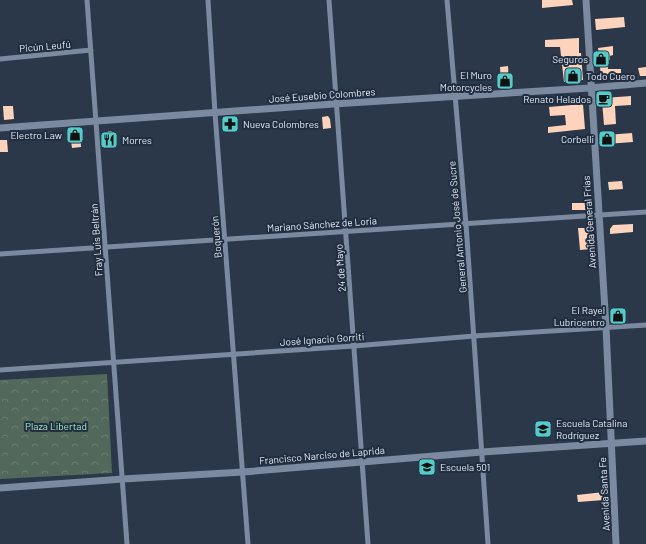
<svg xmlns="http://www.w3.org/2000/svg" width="646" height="544" viewBox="0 0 646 544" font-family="Barlow,sans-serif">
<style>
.park{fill:url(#park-crowns)}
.building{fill:#fdd3bb}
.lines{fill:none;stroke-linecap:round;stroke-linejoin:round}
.street{stroke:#7b8a9f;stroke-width:5}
.secondary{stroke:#7b8a9f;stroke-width:7}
.labels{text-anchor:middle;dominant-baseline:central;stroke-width:4;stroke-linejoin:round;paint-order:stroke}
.street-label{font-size:10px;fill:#e1e9f5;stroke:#212e3f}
.poi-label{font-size:10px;fill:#e1e9f5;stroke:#212e3f;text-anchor:end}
.park-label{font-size:10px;fill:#a5e8bf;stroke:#212e3f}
</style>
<defs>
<pattern id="park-crowns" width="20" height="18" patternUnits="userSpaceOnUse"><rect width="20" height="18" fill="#51685a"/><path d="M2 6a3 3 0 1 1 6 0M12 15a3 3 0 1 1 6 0" fill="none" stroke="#6a7e72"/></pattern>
</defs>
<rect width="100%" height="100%" fill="#2b384a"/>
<path class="park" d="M107 374 112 473 0 479V380Z"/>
<g class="building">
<path d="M542 0H572L573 5 542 8Z"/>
<path d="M624 17 625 27 596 30 595 19Z"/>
<path d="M579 38V53H581L583 80 564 82 560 47H545V40Z"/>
<path d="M613 46V55L610 56V60H607L608 69H621V78H602L601 77 598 48Z"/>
<path d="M508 66 509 84H501L500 67Z"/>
<path d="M646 67V76H640L638 68Z"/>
<path d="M631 96V105L615 106 616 124 604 125 602 101 604 98Z"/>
<path d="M583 104 585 129 548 133V127L566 125 565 115 550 116 549 107Z"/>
<path d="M3 106H13L14 119 4 120Z"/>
<path d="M328 116 330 119 331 128 323 129 322 117Z"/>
<path d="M108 131H112L113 146H106L105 135Z"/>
<path d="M80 133 81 147 72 148 70 134Z"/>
<path d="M632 133 633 142 606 144V135Z"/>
<path d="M0 140H7L8 152H0Z"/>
<path d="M622 181 623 189 609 190 608 182Z"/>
<path d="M572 203H590V208L587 210H572Z"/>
<path d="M633 224V232L610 234V229L613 225Z"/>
<path d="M578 228H585L590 233 591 249 580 250Z"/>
<path d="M622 312 623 322 617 323 614 320 613 313Z"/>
<path d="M604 492V500L578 502 577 495Z"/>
</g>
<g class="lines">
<g class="street">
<path d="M87 0 127 544"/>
<path d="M208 0 215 113 248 544"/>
<path d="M329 0 368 544"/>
<path d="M447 0 466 224 488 544"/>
<path d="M0 59 91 50"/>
<path d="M0 254 646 212"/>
<path d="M0 370 354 346 474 336 646 325"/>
</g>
<g class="secondary">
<path d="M586 0 606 327 616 544"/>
<path d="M0 128 333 104 590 88 646 83"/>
<path d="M0 488 123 479 243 472 482 452 646 441"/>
</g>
</g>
<defs>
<g id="shop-square" transform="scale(0.9)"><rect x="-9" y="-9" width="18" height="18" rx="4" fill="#53cdca" stroke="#212e3f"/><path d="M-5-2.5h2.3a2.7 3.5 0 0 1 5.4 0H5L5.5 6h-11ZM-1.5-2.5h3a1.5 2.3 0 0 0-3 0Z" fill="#111"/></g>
<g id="cafe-square" transform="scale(0.9)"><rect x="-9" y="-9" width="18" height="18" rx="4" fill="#53cdca" stroke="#212e3f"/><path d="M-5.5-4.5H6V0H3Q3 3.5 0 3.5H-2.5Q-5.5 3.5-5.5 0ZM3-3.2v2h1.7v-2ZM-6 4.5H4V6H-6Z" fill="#111"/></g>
<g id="pharmacy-square" transform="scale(0.9)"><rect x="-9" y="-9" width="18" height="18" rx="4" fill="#53cdca" stroke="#212e3f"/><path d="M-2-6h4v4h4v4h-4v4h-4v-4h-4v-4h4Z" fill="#111"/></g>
<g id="restaurant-square" transform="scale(0.9)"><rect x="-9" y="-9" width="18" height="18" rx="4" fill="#53cdca" stroke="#212e3f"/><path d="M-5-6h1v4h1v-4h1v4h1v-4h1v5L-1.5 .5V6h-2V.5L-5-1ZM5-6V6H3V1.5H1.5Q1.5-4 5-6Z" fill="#111"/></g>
<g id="school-square" transform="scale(0.9)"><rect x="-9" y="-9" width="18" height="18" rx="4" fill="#53cdca" stroke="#212e3f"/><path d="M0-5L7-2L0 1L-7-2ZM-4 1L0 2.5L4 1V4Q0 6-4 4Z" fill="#111"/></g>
</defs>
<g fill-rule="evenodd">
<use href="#shop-square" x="601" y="59"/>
<use href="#shop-square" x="573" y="76"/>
<use href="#shop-square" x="505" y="81"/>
<use href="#cafe-square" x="604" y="99"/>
<use href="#pharmacy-square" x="230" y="124"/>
<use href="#shop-square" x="75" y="135"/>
<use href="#shop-square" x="607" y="139"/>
<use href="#restaurant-square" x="109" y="140"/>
<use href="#shop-square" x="618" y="316"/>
<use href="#school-square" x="543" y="429"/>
<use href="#school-square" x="427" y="467"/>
</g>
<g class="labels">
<g class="street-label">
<text transform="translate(45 46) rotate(-5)">Picún Leufú</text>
<text transform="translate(322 95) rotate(-4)">José Eusebio Colombres</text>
<text transform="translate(589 222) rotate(-94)">Avenida General Frías</text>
<text transform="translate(322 224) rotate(-4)">Mariano Sánchez de Loria</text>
<text transform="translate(457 227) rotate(-95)">General Antonio José de Sucre</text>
<text transform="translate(216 237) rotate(-95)">Boquerón</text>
<text transform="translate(96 240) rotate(-94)">Fray Luis Beltrán</text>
<text transform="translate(340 268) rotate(-94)">24 de Mayo</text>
<text transform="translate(322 339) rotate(-4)">José Ignacio Gorriti</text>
<text transform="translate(322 455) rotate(-5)">Francisco Narciso de Laprida</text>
<text transform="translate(604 494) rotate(-93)">Avenida Santa Fe</text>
</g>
<g class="poi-label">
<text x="588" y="59">Seguros</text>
<text x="492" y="75">El Muro<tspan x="492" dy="12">Motorcycles</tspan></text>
<text x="586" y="76" text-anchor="start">Todo Cuero</text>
<text x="591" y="99">Renato Helados</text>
<text x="243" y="124" text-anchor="start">Nueva Colombres</text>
<text x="62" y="135">Electro Law</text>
<text x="594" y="139">Corbelli</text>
<text x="122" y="140" text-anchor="start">Morres</text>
<text x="605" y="310">El Rayel<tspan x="605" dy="12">Lubricentro</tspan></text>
<text x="556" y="423" text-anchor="start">Escuela Catalina<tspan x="556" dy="12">Rodríguez</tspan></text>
<text x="440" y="467" text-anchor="start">Escuela 501</text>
</g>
<g class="park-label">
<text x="56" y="426">Plaza Libertad</text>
</g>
</g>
</svg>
